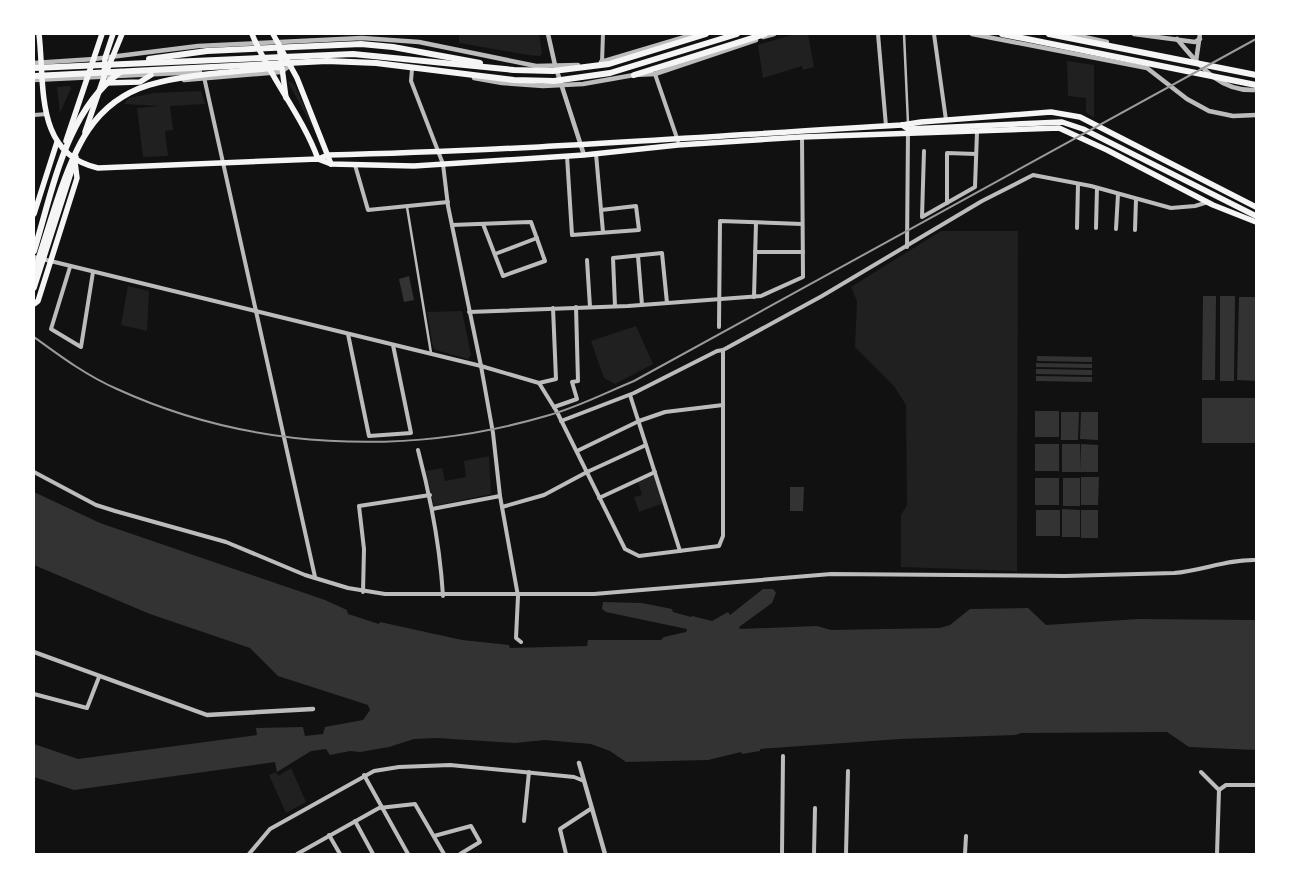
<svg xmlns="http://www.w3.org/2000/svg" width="1290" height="888" viewBox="0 0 1290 888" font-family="'Exo 2',sans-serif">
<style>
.green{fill:#202020}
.water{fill:#333}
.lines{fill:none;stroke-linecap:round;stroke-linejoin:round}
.pedestrian{stroke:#bcbcbc;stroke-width:2.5}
.minor{stroke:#bcbcbc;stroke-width:4}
.tertiary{stroke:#bcbcbc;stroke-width:4.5}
.primary{stroke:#f5f5f5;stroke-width:5.5}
.trunk{stroke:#f5f5f5;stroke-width:5.5}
.motorway{stroke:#f5f5f5;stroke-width:6}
.rail{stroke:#9a9a9a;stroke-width:2}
</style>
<rect width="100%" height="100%" fill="#111"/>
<g class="green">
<path d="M459 34H539L542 53 540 56 528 55 459 43Z"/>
<path d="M795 34H808L814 67 803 70 802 66 763 78 758 45Z"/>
<path d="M1067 61 1094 65V118L1086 112V98L1068 96Z"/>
<path d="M288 82H291L295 86 319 139Z"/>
<path d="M70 86 71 88 60 113 57 87Z"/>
<path d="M201 91 205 104 170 106 173 130 165 131 168 156 143 157 137 108 160 106 124 104 129 98 154 93Z"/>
<path d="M941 231H1018L1017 571 901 567V515L907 505 906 405 894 386 855 347 857 301 851 287Z"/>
<path d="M128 286 149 291 147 331 121 325Z"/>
<path d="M462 311 471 355 468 359 436 350 433 347 427 312Z"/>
<path d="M636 326 653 364 615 384 604 378 591 341Z"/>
<path d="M489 456 491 494 434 506 426 471 442 468 445 481 466 477 464 461Z"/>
<path d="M654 474 663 502 661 504 639 512 634 497 642 495 638 481Z"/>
<path d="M291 768 306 802 286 813 269 775 276 772 278 776Z"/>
</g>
<g class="water">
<path d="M409 276 414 300 404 302 399 279Z"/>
<path d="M1203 296H1216L1215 380H1202Z"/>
<path d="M1220 296H1235L1234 381H1220Z"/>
<path d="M1239 297H1256V381L1237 380Z"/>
<path d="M1037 356 1092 357V362L1037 361Z"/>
<path d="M1036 363 1092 364V368L1036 367Z"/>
<path d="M1036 369 1092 370V375L1036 374Z"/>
<path d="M1036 376 1092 377V382L1036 381Z"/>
<rect x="1202" y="398" width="54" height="45"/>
<rect x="1035" y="411" width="24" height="26"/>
<path d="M1061 412H1079L1078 440H1061Z"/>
<path d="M1081 412H1098V440L1080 439Z"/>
<rect x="1035" y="444" width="24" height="27"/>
<rect x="1062" y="444" width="18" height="28"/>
<path d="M1081 444 1098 445V472H1080Z"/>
<path d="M1081 477H1099L1098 505H1081Z"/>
<rect x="1035" y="478" width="24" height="27"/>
<rect x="1063" y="478" width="17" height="28"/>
<path d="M790 487H804L803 511H790Z"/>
<path d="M34 492 100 523 325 600 347 610 348 614 379 624 380 622 462 640 509 645 510 648 587 646 588 640H661L664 637 686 632 687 629 606 612 602 609 603 602 642 603 672 609 673 612 691 617 692 616 712 621 728 612 730 615 763 589H773L776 593 772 603 739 627 740 629 817 626 831 630 940 628 950 625 970 609 1028 608 1046 625 1138 619 1256 620V750L1189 747 1167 732 1021 733 1015 735 900 739 760 749V751L742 754 741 752 708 760 626 762 610 751 591 744 545 740 515 743 437 738 414 739 389 747 360 752 350 751 330 755 326 749 311 751 277 772 275 762 74 790 34 777V744L78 759 257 735 256 728 303 727 305 736 323 734 325 727 363 720 370 710 368 705 278 676 250 648 150 614 34 565Z"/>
<path d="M1062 509 1080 510V537H1062Z"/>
<rect x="1036" y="510" width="24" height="26"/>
<rect x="1081" y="510" width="17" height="28"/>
</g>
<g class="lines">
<g class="pedestrian">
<path d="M904 34 908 123"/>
<path d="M407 207 431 353"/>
</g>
<g class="minor">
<path d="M878 34 886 126"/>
<path d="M934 34 946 120"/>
<path d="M602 62 603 34"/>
<path d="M412 69 411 81 443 164 448 206 481 366 493 433 500 496 518 596 516 638 521 642"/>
<path d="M655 74 678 141"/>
<path d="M204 77 315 577"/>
<path d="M34 115 47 114"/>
<path d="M924 151 922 217 975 187 977 132"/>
<path d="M596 154 603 232"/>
<path d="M567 156 572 235 639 230 636 206 601 210"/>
<path d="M355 165 368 210 448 202"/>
<path d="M947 203V153L976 154"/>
<path d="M452 225 531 222 545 261 503 276 483 224"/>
<path d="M1077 228 1078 184"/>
<path d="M1096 228 1097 188"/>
<path d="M1116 229 1118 194"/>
<path d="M1135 230 1136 199"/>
<path d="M907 247 908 131"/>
<path d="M755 252H803"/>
<path d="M495 254 537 238"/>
<path d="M638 256 642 305"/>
<path d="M34 257 481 366 539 383 557 412 625 549 639 556 719 546 723 536V350"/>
<path d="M587 260 590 307"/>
<path d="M70 267 51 329 81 347 93 272"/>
<path d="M754 297 756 223"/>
<path d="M615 306 613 258 662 253 667 303"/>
<path d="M469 312 628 306 761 296 803 277 802 137"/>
<path d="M719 327 720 221 802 224"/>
<path d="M348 334 369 436 411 433 393 345"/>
<path d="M539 383 556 379 553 308"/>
<path d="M630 395 680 551"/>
<path d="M554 407 577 399 572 382 578 381 576 307"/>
<path d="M561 421 634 393 717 351 723 350 822 296 982 201 1033 175 1091 186 1171 208 1195 206 1208 202"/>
<path d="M418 450C431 499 440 546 443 596"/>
<path d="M577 451 639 421 665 412 723 405"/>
<path d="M34 472 96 505 115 511 226 542 305 575 348 588 385 594H594L831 574 1065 576 1174 573C1201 571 1228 559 1256 560"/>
<path d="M599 498 655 472"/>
<path d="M502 507 544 495 587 472 646 445"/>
<path d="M432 509 500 496"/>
<path d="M363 592 364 549 359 506 430 495"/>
<path d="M34 694 87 708 99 677"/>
<path d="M1201 772 1219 790 1217 854"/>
<path d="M364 775 408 854"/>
<path d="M1219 790 1226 785H1256"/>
<path d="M355 821 373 854"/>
<path d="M524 821 529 772"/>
<path d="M329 835 340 854"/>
<path d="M434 836 471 826 480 842 460 854"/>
<path d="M249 854 270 829 374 771 399 767 450 765 574 777 584 781"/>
<path d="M297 854 379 808 415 804 444 854"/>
<path d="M566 854 560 829 592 808"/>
<path d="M782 854 783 756"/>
<path d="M814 854 815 808"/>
<path d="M846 854 848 771"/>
<path d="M965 854 966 836"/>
</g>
<g class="tertiary">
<path d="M548 34 555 65 584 155"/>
<path d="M972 34 1147 68 1187 99 1209 111 1233 116 1256 115"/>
<path d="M1070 34 1107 42"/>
<path d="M1134 34 1195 42 1200 39"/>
<path d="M763 37 774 34"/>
<path d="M1177 39C1199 65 1219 92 1256 90"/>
<path d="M1196 61 1200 34"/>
<path d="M601 62 695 34"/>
<path d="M34 63 94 59 198 46 362 38 419 42 536 66 578 65"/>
<path d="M474 78 502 83 543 86 583 84 634 75 655 74 756 40"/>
<path d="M34 80 200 72"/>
<path d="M184 80 281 72 291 65"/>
<path d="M34 652 207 715 313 709"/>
<path d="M579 763 605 854"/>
</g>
<g class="primary">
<path d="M39 34C45 85 34 154 98 168L318 159 331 164 414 166 584 155 678 145 802 137 1059 128 1107 150 1213 205 1256 222"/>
<path d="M252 34C270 78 302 115 318 159"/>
<path d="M273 34 297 78 331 164"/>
<path d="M279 45 286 98"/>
<path d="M902 125 908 129 1062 122 1083 129 1256 216"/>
<path d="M318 159 328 155C520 151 711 136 902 125L921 122 1051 112 1080 117 1256 207"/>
</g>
<g class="trunk">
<path d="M108 68 122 34"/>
<path d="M105 83 140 82 151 75"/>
<path d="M85 132 104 77 105 58 113 34"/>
<path d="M66 141 102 34"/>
<path d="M34 214 57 142"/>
<path d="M34 288 76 157"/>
<path d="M34 304 38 301 77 178 75 162"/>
</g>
<g class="motorway">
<path d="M1002 34 1256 85"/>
<path d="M1049 34 1256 75"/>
<path d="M149 59 207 51 361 44 393 47 480 63"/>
<path d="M34 68 353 54 514 70 553 71 609 64 706 34"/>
<path d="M634 75 765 34"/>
<path d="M34 76 327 61 376 63 514 80 554 81 610 73 737 34"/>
<path d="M34 251C53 190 65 113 120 72"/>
<path d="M34 273C42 249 49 225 57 201 74 149 93 102 149 85 190 73 239 72 281 67"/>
</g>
<path class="rail" d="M34 337C60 356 87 376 117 389 250 450 406 457 546 416 576 408 605 393 634 381L1256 39"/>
</g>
<rect width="1290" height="888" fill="none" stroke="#ffffff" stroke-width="70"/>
</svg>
